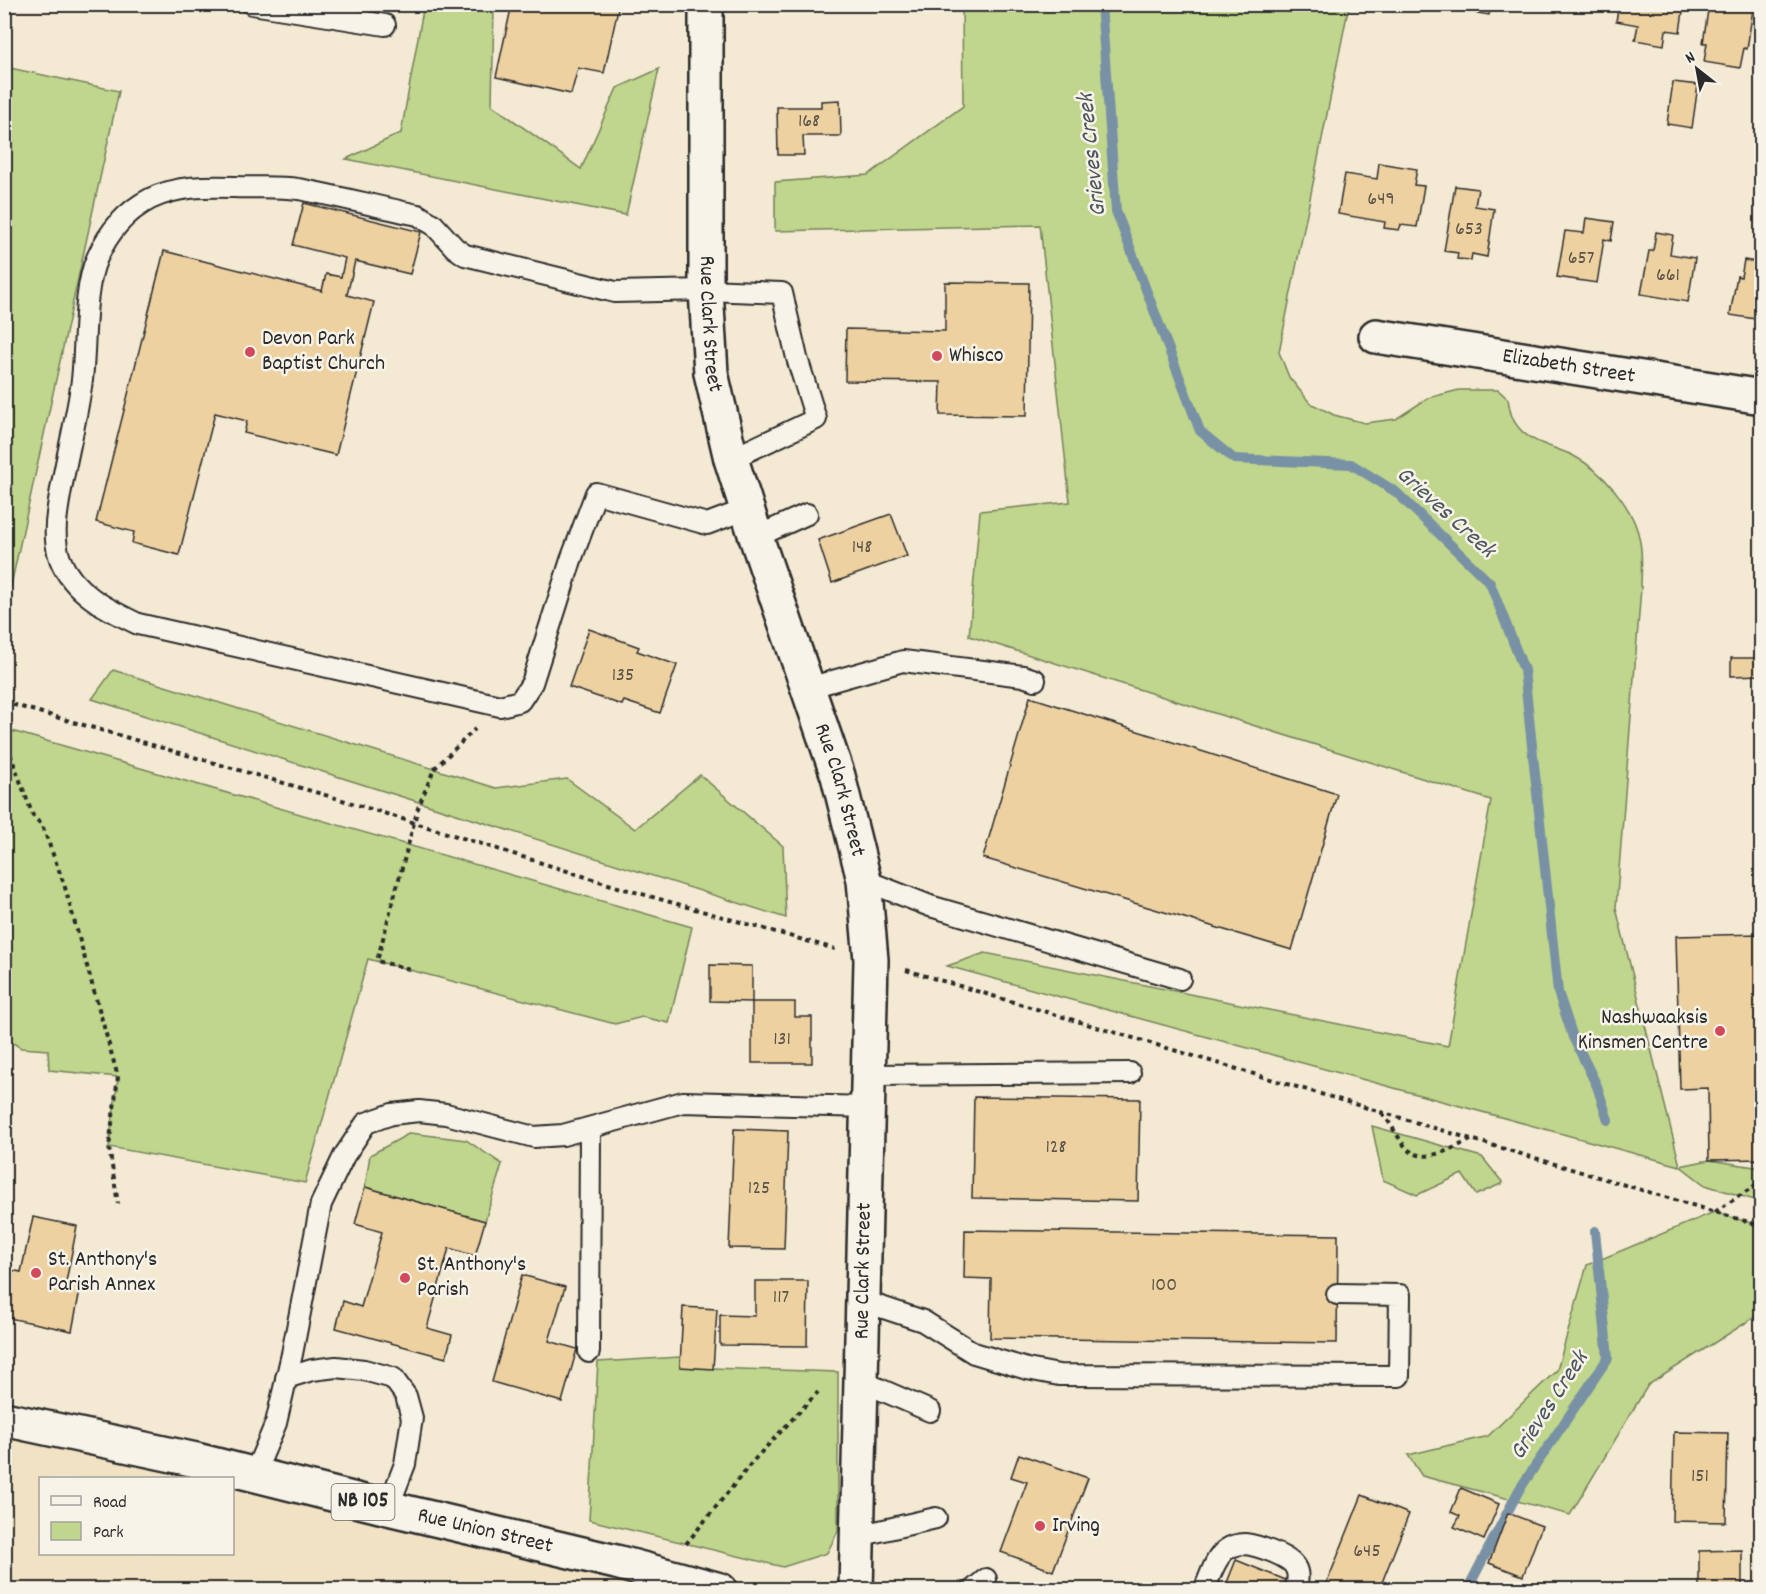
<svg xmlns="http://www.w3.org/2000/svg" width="1766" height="1594" viewBox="0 0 1766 1594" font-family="Dekko,sans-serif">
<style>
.built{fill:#f2e2c4;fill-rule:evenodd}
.green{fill:#bfd68c;stroke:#75805c;stroke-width:1.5}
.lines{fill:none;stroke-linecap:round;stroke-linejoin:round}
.stream{stroke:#7991a5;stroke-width:10}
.building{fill:#eed1a1;stroke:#2b2b2b;stroke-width:1.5}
.lane-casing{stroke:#2b2b2b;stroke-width:24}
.street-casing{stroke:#2b2b2b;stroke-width:38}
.primary-casing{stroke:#2b2b2b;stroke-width:38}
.path{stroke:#2b2b2b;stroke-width:4;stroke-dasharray:4.5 4.5;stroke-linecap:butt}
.lane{stroke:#f7f3e8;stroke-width:20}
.street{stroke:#f7f3e8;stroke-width:33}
.primary{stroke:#f7f3e8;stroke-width:33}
.poi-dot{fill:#d1495b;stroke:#f7f3e8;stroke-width:2}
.labels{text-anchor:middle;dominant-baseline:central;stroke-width:5;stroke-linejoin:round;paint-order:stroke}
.number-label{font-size:20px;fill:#5c5448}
.shield{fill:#f7f3e8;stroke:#686764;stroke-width:1.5}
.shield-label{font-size:21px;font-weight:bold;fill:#2b2b2b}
.street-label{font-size:22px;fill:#2b2b2b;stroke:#f7f3e8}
.poi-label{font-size:22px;fill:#2b2b2b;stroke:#f7f3e8;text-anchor:start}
.water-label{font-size:24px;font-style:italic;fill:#4c565e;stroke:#f7f3e8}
</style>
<rect width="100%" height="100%" fill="#f4e9d3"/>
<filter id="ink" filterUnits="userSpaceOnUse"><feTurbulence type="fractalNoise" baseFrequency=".0167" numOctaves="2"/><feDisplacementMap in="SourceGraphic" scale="12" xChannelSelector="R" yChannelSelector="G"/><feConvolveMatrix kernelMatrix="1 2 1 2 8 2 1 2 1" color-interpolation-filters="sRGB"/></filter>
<g filter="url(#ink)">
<path class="built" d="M5 1419 677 1590H5ZM40 1478H232V1554H40Z"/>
<g class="green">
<path d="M424 4 494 5 492 105 581 169 617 88 659 69 626 215 346 159 401 133Z"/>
<path d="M962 5H1349L1279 352 1289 377 1310 403 1334 415 1365 423 1396 419 1428 398 1459 390H1498L1508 399C1510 410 1511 419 1519 428 1531 443 1555 447 1572 455 1602 470 1635 508 1640 542 1643 557 1641 573 1641 588L1616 908 1680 1166 1709 1160 1761 1168V1202L1705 1185 1680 1166 947 966 985 953 1448 1046 1491 800 969 636 980 511 1070 502 1040 225 775 231V182L868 175 963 106Z"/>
<path d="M5 67 119 91 5 613 4 67Z"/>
<path d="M113 670 496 788 567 779 635 829 700 775 783 846 786 918 92 699Z"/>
<path d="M5 729 692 927 669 1023 642 1017 615 1024 368 959 305 1183 109 1147 118 1077 49 1070 48 1050 21 1048 5 1038Z"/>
<path d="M1372 1126 1482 1157 1503 1183 1476 1195 1462 1174 1417 1195 1383 1180Z"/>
<path d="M410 1133 466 1140 502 1164 485 1221 365 1187 370 1155Z"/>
<path d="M1714 1212 1761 1226V1313L1648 1385 1570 1515 1422 1476 1408 1455 1488 1436 1557 1370 1587 1265Z"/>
<path d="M680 1357V1367L838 1372V1531L827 1553 783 1567 589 1520 598 1362Z"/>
</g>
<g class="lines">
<g class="stream">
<path d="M1101 4 1116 211 1200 431 1234 459 1351 464 1396 492 1490 583 1524 670 1558 992 1573 1037 1597 1086 1608 1120"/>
<path d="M1467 1590 1519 1490 1608 1358 1595 1231"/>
</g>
</g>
<g class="building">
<path d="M512 4H619L604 73 578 68 571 94 496 77Z"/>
<path d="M1393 4H1411L1410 11 1392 8Z"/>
<path d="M1472 4H1491L1489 15 1471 12Z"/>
<path d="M1619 4H1684L1680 32 1666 30 1664 45 1635 40 1638 25 1616 21Z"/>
<path d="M1709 4H1734L1733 7 1753 9 1747 49 1744 48 1740 68 1704 62 1707 43H1703Z"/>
<path d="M1673 82 1698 85 1692 128 1667 124Z"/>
<path d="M840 100 841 136H803L804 155H778L777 107H821V101Z"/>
<path d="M1379 163 1417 169 1414 185 1424 186 1417 227 1401 225 1399 230 1384 228 1385 222 1338 214 1345 174 1377 179Z"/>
<path d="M1455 186 1478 189 1475 206 1494 209 1487 257 1472 254 1471 260 1457 259 1458 253 1444 251Z"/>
<path d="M304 203 421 232 410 274 355 261 347 295 374 302 336 455 244 433 247 421 215 413 179 555 132 543 134 532 96 522 164 251 322 291 326 274 341 277 345 258 293 245Z"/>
<path d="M1586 218 1614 222 1611 241 1604 239 1597 283 1557 277 1565 231 1584 233Z"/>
<path d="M1656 232 1673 235 1670 254 1695 258 1688 302 1641 294 1649 251H1653Z"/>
<path d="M1744 260 1762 263V320L1730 315 1737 276 1741 277Z"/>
<path d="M945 282 1029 283 1027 416 940 415 941 382 845 381 846 329 945 331Z"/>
<path d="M891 514 907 556 832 583 818 540Z"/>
<path d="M589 629 639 647 637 651 677 665 660 713 624 701 622 705 569 687Z"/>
<path d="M1731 658H1762V675L1731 676Z"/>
<path d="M1030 697 1337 794 1292 950 983 858Z"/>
<path d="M1760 934 1762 1159 1709 1160 1708 1088 1680 1089 1676 936Z"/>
<path d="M710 965 752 966V1002L710 1001Z"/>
<path d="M752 1002H795V1017H812V1063H752Z"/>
<path d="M974 1097 1140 1099 1138 1201 972 1198Z"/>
<path d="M734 1129 788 1131 784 1249 729 1248Z"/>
<path d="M365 1187 485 1221 475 1256 449 1248 427 1328 452 1335 446 1358 336 1328 343 1301 361 1307 382 1232 355 1224Z"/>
<path d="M33 1217 77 1226 66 1282 81 1285 72 1331 4 1317 6 1269 21 1272Z"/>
<path d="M965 1230 1338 1235 1337 1343 990 1338 991 1279 964 1278Z"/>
<path d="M522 1275 565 1287 549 1341 577 1349 562 1402 492 1382Z"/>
<path d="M755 1281H808L807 1346 720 1345V1315L755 1316Z"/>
<path d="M683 1307 717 1309 713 1369 680 1367Z"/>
<path d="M1674 1432 1728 1433 1726 1522 1672 1521Z"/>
<path d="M1019 1454 1088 1478 1053 1571 1001 1552 1027 1482 1011 1477Z"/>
<path d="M1461 1488 1499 1504 1484 1540 1454 1527 1460 1516 1451 1512Z"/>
<path d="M1362 1495 1409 1514 1379 1590H1324Z"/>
<path d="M1508 1513 1542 1526 1523 1576 1489 1563Z"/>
<path d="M1742 1550V1590H1699V1551Z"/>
<path d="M1236 1560 1288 1581 1284 1590H1224Z"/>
</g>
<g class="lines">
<g class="lane-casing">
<g id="lane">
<path d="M252 4 385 25"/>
<path d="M731 459 816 419 797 358 782 293 706 290 615 292 465 255 455 248 434 225 418 215C378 207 338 196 298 189 278 186 255 188 235 187 206 186 176 186 150 199 125 212 108 233 97 258 83 289 86 345 82 380 76 425 63 469 57 514 55 528 55 545 60 559 73 593 107 609 138 624L500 706 520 701 532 683 571 560 596 493 707 524 747 509"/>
<path d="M756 537 807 514"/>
<path d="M808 688 903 661 1023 676 1035 680"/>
<path d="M864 880 930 906 1180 979"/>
<path d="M869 1075 1130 1073"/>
<path d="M863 1301 923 1321 974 1353 1027 1369 1059 1375 1399 1376 1400 1295 1337 1294"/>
<path d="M589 1352 590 1128"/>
<path d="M286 1378 312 1370 336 1367 364 1370 393 1378 406 1396 412 1418 405 1464 388 1508"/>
<path d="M861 1381 930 1411"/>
<path d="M254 1475 276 1423 292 1354 321 1204 344 1156 366 1123 392 1114 419 1111 446 1114 534 1137 563 1135 683 1102 868 1107"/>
<path d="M858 1536 936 1518"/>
<path d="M973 1590 986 1579"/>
<path d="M1204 1590C1210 1577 1215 1557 1227 1549 1232 1546 1239 1544 1245 1544 1256 1545 1290 1556 1295 1567 1299 1573 1298 1583 1295 1590"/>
</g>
</g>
<g class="street-casing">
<g id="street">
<path id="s1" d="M706 4V290L711 373 731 459 756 537 838 776 864 880 871 960 856 1590"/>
<path id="s2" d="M1376 336 1762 397"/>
</g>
</g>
<g class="primary-casing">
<g id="primary">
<path id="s3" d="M4 1419 196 1460 388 1508 616 1562 720 1590"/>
</g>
</g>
<g class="path">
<path d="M4 702 339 799 621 888 835 949"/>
<path d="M4 737 33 816 42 825 64 884 118 1077 109 1147 118 1204"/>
<path d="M409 969 377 961 418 808 434 769 475 729"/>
<path d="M906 970 1762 1226"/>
<path d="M1382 1113C1391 1124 1396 1134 1404 1145 1421 1168 1451 1148 1471 1140"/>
<path d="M1715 1212 1762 1181"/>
<path d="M686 1544 754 1460 818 1392"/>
</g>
<use href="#lane" class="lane"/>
<use href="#street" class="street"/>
<use href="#primary" class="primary"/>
</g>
</g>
<g class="poi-dot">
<circle cx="250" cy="352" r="6"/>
<circle cx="937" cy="356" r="6"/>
<circle cx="1720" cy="1031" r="6"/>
<circle cx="36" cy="1273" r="6"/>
<circle cx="405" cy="1278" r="6"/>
<circle cx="1040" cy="1526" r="6"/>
</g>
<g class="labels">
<g class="number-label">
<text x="809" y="122">168</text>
<text x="1381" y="200">649</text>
<text x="1469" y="230">653</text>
<text x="1581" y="259">657</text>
<text x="1668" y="276">661</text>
<text x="862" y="548">148</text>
<text x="623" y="676">135</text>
<text x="782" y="1040">131</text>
<text x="1056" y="1148">128</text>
<text x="759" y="1189">125</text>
<text x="1164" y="1286">100</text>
<text x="781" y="1298">117</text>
<text x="1700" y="1477">151</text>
<text x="1367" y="1552">645</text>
</g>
<rect class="shield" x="331.5" y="1484" width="63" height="36" rx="4.5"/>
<g class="shield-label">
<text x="363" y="1502">NB 105</text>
</g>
<g class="street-label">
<text stroke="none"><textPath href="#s1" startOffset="320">Rue Clark Street</textPath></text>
<text stroke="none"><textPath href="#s2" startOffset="195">Elizabeth Street</textPath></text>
<text stroke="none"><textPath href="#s1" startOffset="806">Rue Clark Street</textPath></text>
<text transform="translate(864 1271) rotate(-89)">Rue Clark Street</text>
<text stroke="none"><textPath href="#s3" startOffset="494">Rue Union Street</textPath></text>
</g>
<g class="poi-label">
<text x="262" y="339">Devon Park<tspan x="262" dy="25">Baptist Church</tspan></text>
<text x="949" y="356">Whisco</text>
<text x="1708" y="1018" text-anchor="end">Nashwaaksis<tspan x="1708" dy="25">Kinsmen Centre</tspan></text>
<text x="48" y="1260">St. Anthony's<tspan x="48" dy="25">Parish Annex</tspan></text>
<text x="417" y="1265">St. Anthony's<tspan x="417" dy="25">Parish</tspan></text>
<text x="1052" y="1526">Irving</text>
</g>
<g class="water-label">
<text transform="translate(1093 155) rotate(-96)">Grieves Creek</text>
<text transform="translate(1445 513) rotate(42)">Grieves Creek</text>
<text transform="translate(1550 1406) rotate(-57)">Grieves Creek</text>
</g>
</g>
<rect width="1766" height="1594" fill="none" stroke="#f7f3e8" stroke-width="24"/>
<rect x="12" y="12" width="1742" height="1570" fill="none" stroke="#2b2b2b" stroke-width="2" filter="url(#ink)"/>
<rect x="39" y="1477" width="195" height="78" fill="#f7f3e8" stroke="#a5a39c" stroke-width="1.5"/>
<rect x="51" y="1496" width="30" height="9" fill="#f7f3e8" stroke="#a5a39c" stroke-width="1.5"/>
<text x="93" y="1507" font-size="18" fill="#2b2b2b">Road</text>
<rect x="51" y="1522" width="30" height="18" fill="#bfd68c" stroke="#a5a39c" stroke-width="1.5"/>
<text x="93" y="1537" font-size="18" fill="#2b2b2b">Park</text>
<g transform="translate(1697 69) rotate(329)" stroke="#f7f3e8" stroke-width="4.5" paint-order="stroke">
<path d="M0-4.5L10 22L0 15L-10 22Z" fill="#2b2b2b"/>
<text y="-9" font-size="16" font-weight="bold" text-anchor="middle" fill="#2b2b2b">N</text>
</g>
</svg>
